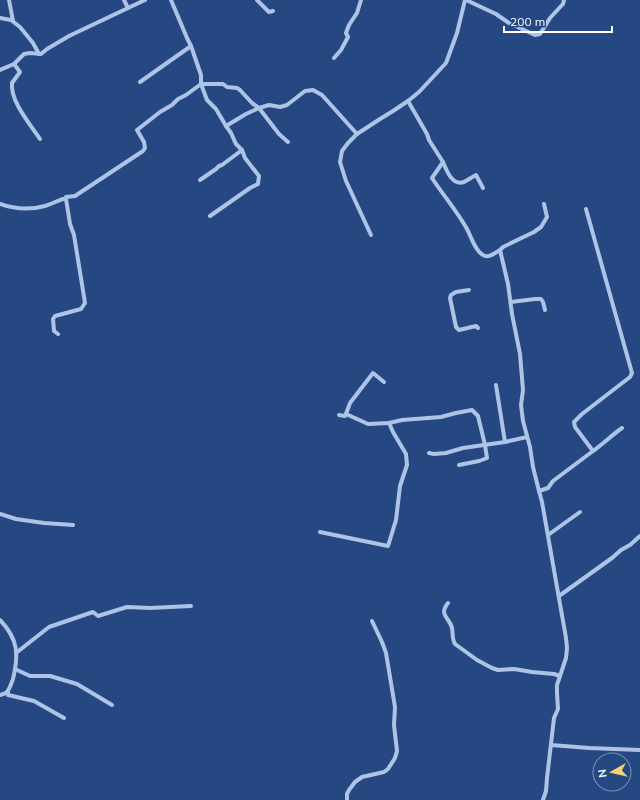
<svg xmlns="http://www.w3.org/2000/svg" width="640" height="800" viewBox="0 0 640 800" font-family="Mulish,sans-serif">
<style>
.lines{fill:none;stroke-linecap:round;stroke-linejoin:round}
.minor{stroke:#adc4e7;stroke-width:4}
</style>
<rect width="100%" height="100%" fill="#254883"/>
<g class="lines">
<g class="minor">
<path d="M9 0 13 21"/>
<path d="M124 0 128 8"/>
<path d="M257 0 269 12 273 11"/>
<path d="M466 0 496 14 509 23 535 35 540 34 550 18 563 4 564 0"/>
<path d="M0 18 11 20 20 27 33 43 39 54"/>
<path d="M334 58 341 50 348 37 346 33 349 25 357 13 361 0"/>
<path d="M14 64 20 72 12 83C10 101 30 124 40 139"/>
<path d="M0 70 14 64 24 54 30 53 41 54 47 49 69 36 145 0"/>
<path d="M140 82 191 46"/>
<path d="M408 101 427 134 429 140 443 162 432 178C443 195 457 211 467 229 471 236 475 251 483 255 488 259 495 253 500 250L508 284 512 314 520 354 523 390 521 405 523 421 530 447 533 467 539 491 548 488 553 481 593 451"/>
<path d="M357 134 348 143 342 151 340 162 346 181 371 235"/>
<path d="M288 142 279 134 259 108 246 114 226 126 216 109 207 100 201 84H223L227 87 237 88 240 90 252 103 259 108 269 105 280 107 287 105 305 91 313 90 322 95 357 134 380 119 393 111 408 101 419 92 446 63 457 33 465 0"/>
<path d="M443 162C447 171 452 186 464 182 468 180 472 177 476 175L483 188"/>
<path d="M200 180 216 169 219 166 222 165 242 150"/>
<path d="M0 204C14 209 30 210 45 206 51 204 57 201 63 199H66V197L75 196 143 151 145 148 144 142 137 130 160 112 172 105 178 99 186 95 201 84V75L191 46 187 38 171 0"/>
<path d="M586 209 632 373 630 377 582 414 574 422 575 427 593 451C603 444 612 435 622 428"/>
<path d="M210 216 250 188 258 184 259 176 245 158 242 150 236 144 231 133 226 126"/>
<path d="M500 250 503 247 534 232 541 227 547 217 544 204"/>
<path d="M469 290 456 292 451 295 450 298 456 327 459 330 476 326 478 328"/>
<path d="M511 302 535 299H541L543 302 545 310"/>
<path d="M58 334 54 331 53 319 55 316 81 309 85 303 74 235 70 224 66 199"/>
<path d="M496 385 505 442"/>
<path d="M346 414 350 403 373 373 384 382"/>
<path d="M339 415 345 416 346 414 368 424 389 423 402 420 441 417 456 413 472 410 478 416 485 445 487 458 479 461 459 465"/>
<path d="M429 453 434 454 446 453 463 448 505 442 527 437"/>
<path d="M539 491 542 502 566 638 567 648 566 658 557 685V693L558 709 554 718 547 778 546 791 543 800"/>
<path d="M0 514 16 519 44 523 73 525"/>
<path d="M320 532 388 546 396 520 400 486 407 465 406 454 393 432 389 423"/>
<path d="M548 535 580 512"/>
<path d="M559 596 612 558 621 550 630 545 640 536"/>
<path d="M448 603C438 615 450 618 452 628 453 634 452 639 455 644L477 660 492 668 498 670 514 669 532 672 554 674 560 676"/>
<path d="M0 620C18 639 19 654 13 679 11 684 10 689 6 693L0 695"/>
<path d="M16 653 49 627 93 612 98 616 127 607 150 608 191 606"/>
<path d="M15 669 30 676H50L77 684 112 705"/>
<path d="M8 691V695L34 701 64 718"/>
<path d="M551 745 589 748 640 750"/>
<path d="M347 800V794L349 790 355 782 362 777 384 772 388 769 395 758 397 751 394 725 395 707 386 653 382 642 372 621"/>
</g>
</g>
<g transform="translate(612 772) rotate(262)"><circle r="19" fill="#254883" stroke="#7c91b5"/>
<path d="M0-3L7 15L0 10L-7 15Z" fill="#f1d471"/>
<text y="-6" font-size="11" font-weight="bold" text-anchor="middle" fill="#ffffff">N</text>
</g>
<path d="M504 26v6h108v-6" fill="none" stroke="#ffffff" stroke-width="2"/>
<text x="510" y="26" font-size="12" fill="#ffffff" stroke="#254883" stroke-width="3" paint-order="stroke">200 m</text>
</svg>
